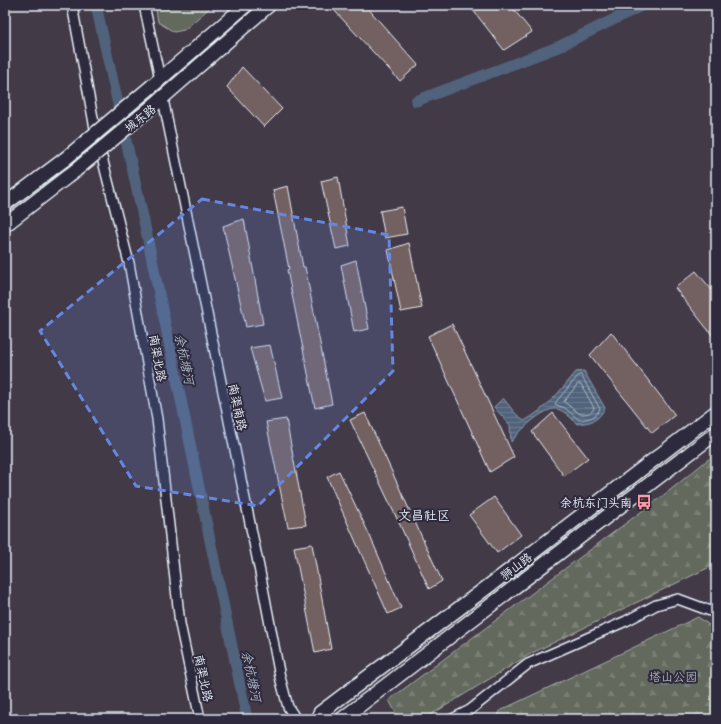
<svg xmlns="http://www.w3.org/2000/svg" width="721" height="724" viewBox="0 0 721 724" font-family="'Patrick Hand','LXGW WenKai TC',sans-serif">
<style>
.grass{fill:#63695c;stroke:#a6adaa}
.forest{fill:url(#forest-firs);stroke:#a6adaa}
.water{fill:url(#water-rules);stroke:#8d9cae}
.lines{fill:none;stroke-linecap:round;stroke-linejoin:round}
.shore{stroke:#acb9c6;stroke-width:1}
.canal{stroke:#51647c;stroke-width:11}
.building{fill:#736060;stroke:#e8f1f8}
.street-casing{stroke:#e8f1f8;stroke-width:12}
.secondary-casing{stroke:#e8f1f8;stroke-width:16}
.street{stroke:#2f2a3d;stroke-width:9}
.secondary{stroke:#2f2a3d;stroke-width:13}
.secondary-bridge-casing{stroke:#e8f1f8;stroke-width:16;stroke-linecap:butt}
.secondary-bridge{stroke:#2f2a3d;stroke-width:13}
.marked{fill:#6487e3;fill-opacity:0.2;stroke:#6487e3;stroke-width:3;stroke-dasharray:8 5;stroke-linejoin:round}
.labels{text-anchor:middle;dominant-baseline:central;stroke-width:4;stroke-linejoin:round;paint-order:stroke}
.street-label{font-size:12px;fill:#e8f1f8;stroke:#2f2a3d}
.poi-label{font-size:12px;fill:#e8f1f8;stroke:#2f2a3d;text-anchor:end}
.park-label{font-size:12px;fill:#acb4b2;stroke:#2f2a3d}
.water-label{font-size:13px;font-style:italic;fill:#acb9c6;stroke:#2f2a3d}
.neighbourhood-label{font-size:13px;fill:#e8f1f8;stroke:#2f2a3d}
</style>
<defs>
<pattern id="forest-firs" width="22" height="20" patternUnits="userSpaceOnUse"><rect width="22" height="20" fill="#63695c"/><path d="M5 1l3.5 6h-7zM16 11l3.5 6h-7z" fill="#797f74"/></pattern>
<pattern id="water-rules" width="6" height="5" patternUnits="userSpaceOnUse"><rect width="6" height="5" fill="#51647c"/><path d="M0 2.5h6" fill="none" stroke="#6a7b8f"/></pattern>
</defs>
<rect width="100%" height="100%" fill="#433a48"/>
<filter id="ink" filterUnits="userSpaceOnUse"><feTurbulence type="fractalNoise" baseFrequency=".025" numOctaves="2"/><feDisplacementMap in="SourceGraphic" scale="8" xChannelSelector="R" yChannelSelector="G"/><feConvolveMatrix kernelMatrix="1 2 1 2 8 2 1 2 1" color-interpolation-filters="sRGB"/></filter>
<g filter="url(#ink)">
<path class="grass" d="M155 5H213L184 30 174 32 158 22Z"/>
<g class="forest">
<path d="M716 453V564L532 653 424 719H399L389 700 669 491Z"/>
<path d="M698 617 716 630V719H498L499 711Z"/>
</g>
<path class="water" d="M584 371 605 408C597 422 592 422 577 424 571 418 565 411 557 409 543 407 519 432 511 442L510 425 494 407 503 398 515 413 524 421C545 410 561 390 576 372Z"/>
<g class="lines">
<g class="shore">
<path d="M581 375 600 409C595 418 589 419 579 420L565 408 556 405 555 403 578 376Z"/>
<path d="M578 384H581L594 408C592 414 586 414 580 414L564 402Z"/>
</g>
<g class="canal">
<path d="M96 5 145 226 247 719"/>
<path d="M416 101 558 47 643 5"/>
</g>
</g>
<g class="building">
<path d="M337 5H365L418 65 400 81 333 9Z"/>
<path d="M469 5H510L532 32 504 50Z"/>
<path d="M242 67 282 109 264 127 227 87Z"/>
<path d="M338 177 350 246 336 249 321 181Z"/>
<path d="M288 186 303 267H305L332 404 315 408 287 270 289 269 273 190Z"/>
<path d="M402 207 407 234 385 238 380 211Z"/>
<path d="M244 219 263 324 246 327 223 226Z"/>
<path d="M409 243 422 308 401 312 388 250Z"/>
<path d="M356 260 369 329 354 332 341 265Z"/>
<path d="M696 271 716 295V340L675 288Z"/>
<path d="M452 324 514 457 490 472 428 336Z"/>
<path d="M611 332 675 415 652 433 590 355Z"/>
<path d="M270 345 282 398 265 401 250 348Z"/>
<path d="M365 413 442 581 429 589 400 525 350 420Z"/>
<path d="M553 413 588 458 564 476 532 432Z"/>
<path d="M286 419 306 525 288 527 266 422Z"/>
<path d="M339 471 370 536 401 608 388 614 327 477Z"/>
<path d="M494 497 521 535 497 553 469 515Z"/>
<path d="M312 544 331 649 315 653 294 547Z"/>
</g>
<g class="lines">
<g class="street-casing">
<g id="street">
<path d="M72 5 96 134 129 263 157 419 180 624 200 719"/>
<path d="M144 5 160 79"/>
<path d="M163 99 260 572 280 677 288 707 296 719"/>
<path d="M452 719 470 710 528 664 626 621 656 605 678 599 716 613"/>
</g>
</g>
<g class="secondary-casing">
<g id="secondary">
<path d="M152 86 246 5"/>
<path d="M154 105 269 5"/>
<path d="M5 204 65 159"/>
<path d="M5 225 76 170"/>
<path d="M317 719 320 713 506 573 716 412"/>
<path d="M342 719 716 433"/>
</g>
</g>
<use href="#street" class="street"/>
<use href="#secondary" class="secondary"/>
<g class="secondary-bridge-casing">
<g id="secondary-bridge">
<path d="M65 159 152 86"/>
<path d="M76 170 154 105"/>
</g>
</g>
<use href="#secondary-bridge" class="secondary-bridge"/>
</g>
</g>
<path class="marked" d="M202 199 389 235 393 371 258 506 136 486 40 331Z"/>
<defs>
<g id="bus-bare" transform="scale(1.2)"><path d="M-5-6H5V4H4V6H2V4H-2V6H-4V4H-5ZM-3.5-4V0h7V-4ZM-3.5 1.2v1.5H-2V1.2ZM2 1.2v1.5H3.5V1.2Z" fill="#ff9aa2" stroke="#2f2a3d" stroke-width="2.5" paint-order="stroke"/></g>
</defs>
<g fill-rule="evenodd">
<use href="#bus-bare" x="644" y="502"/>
</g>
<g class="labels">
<g class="street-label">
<text transform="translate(140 118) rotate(-39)">城东路</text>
<text transform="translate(158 358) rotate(80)">南渠北路</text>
<text transform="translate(238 407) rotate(78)">南渠南路</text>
<text transform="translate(516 566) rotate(-37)">狮山路</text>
<text transform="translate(204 678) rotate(78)">南渠北路</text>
</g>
<g class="poi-label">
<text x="632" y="502">余杭东门头南</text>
</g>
<g class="park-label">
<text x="673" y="676">塔山公园</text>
</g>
<g class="water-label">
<text transform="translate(185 359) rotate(78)">余杭塘河</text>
<text transform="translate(252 676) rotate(78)">余杭塘河</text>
</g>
<g class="neighbourhood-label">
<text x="424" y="515">文昌社区</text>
</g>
</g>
<rect width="721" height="724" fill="none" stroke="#2f2a3d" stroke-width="20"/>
<rect x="10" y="10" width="701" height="704" fill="none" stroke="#e8f1f8" stroke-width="1.5" filter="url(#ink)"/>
</svg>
